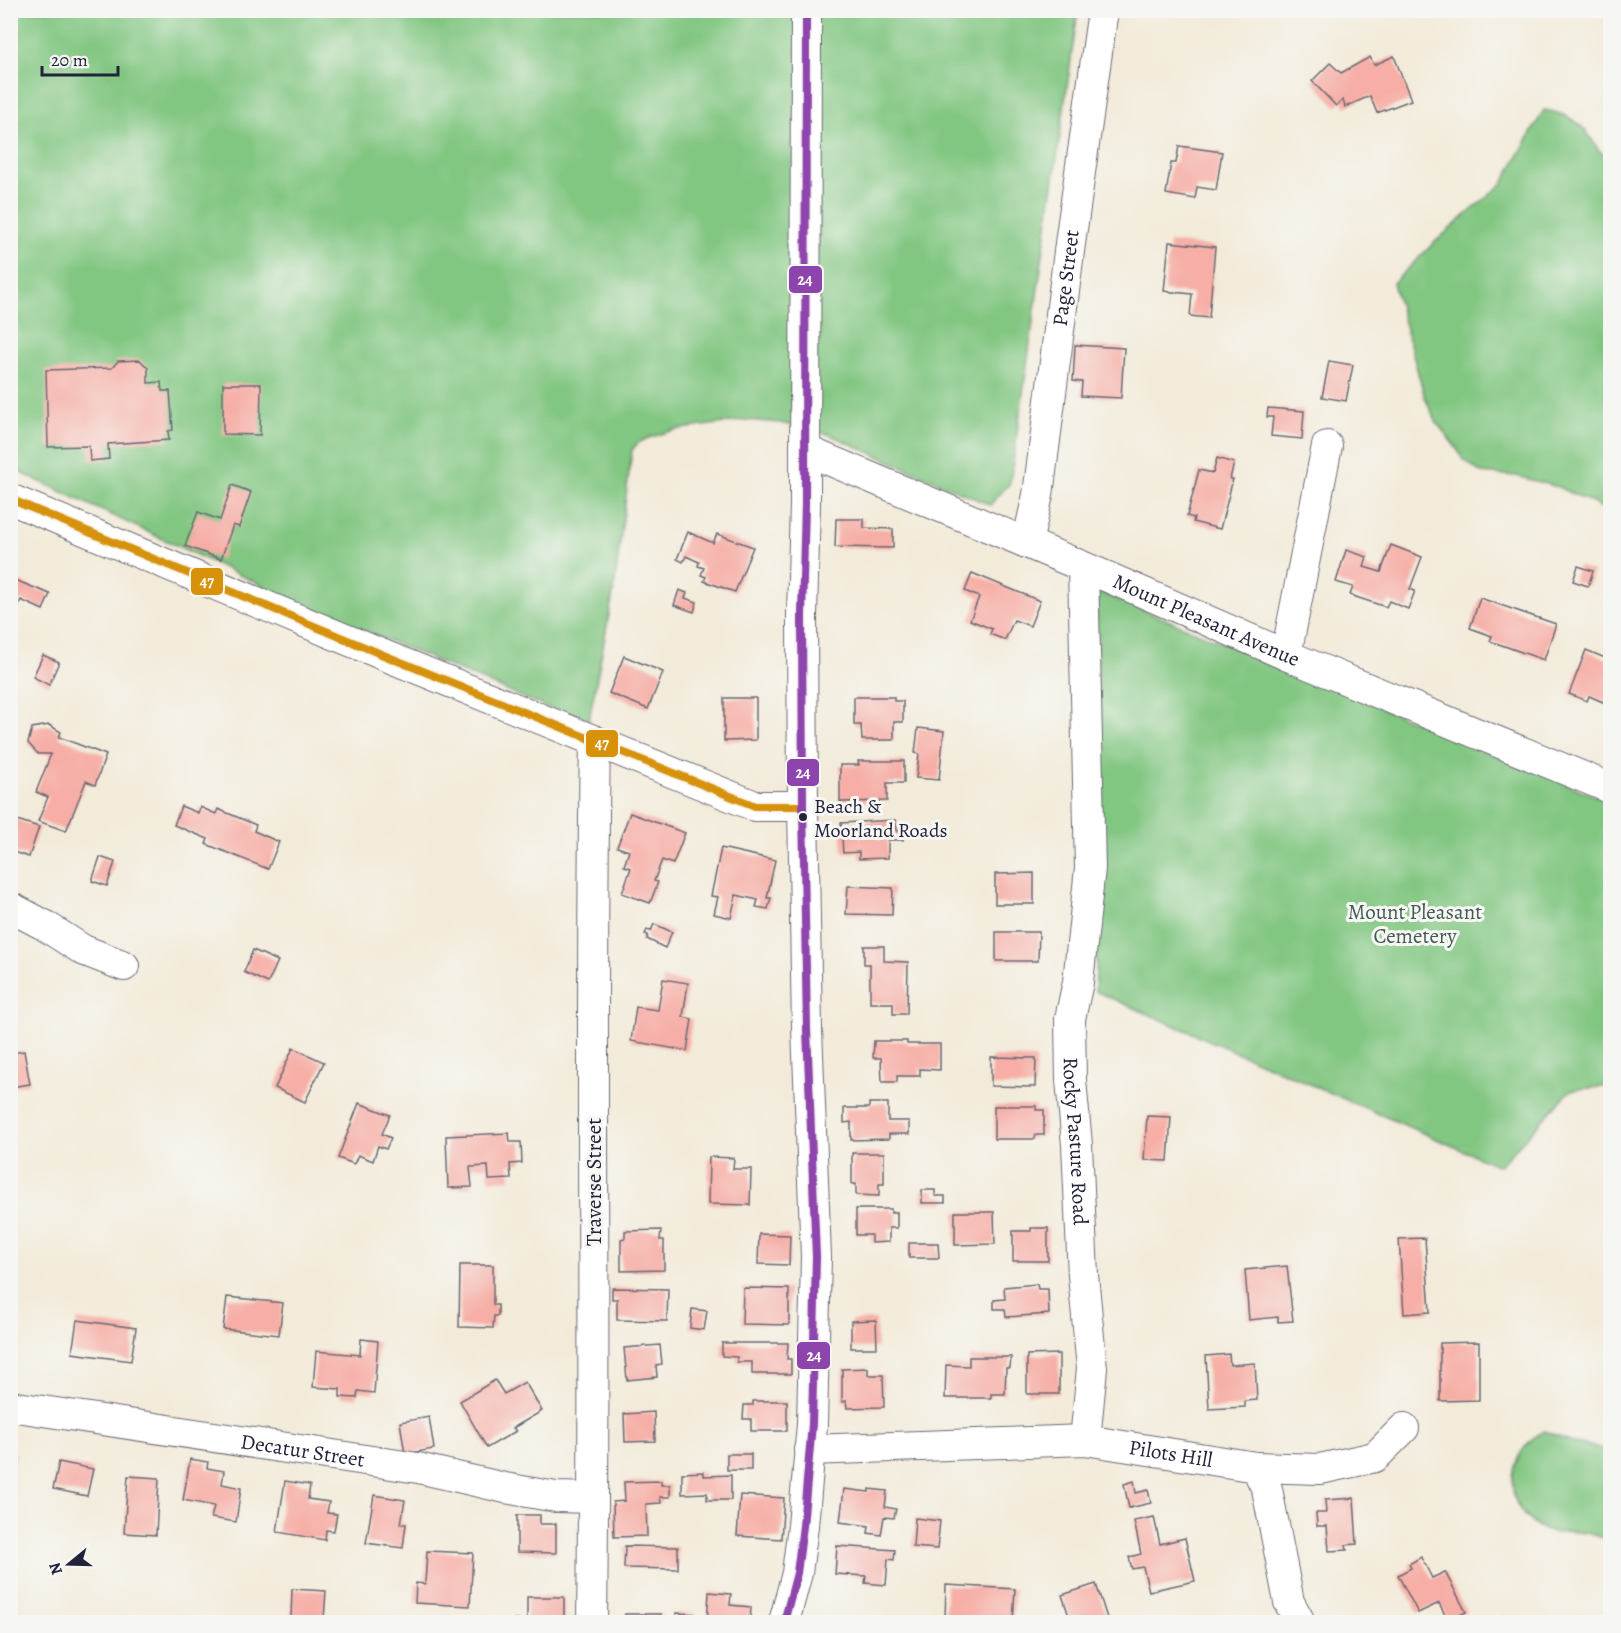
<svg xmlns="http://www.w3.org/2000/svg" width="1621" height="1633" viewBox="0 0 1621 1633" font-family="Alegreya,serif">
<style>
.green{fill:#81c681;stroke:#52745e;stroke-width:1.5}
.building{fill:#f6aea6}
.lines{fill:none;stroke-linecap:round;stroke-linejoin:round}
.minor-casing{stroke:#6b6873;stroke-width:32}
.minor{stroke:#fff;stroke-width:30}
.bus-1-casing{stroke:#f6f6f2;stroke-width:12}
.bus-2-casing{stroke:#f6f6f2;stroke-width:12}
.bus-1{stroke:#d79209;stroke-width:8}
.bus-2{stroke:#8e44ad;stroke-width:8}
.bus-dot{fill:#22223b;stroke:#f6f6f2;stroke-width:2}
.labels{text-anchor:middle;dominant-baseline:central;stroke-width:6;stroke-linejoin:round;paint-order:stroke}
.bus-label{font-size:20px;fill:#22223b;stroke:#f6f6f2;text-anchor:start}
.street-label{font-size:21px;fill:#22223b;stroke:#f6f6f2}
.park-label{font-size:21px;fill:#435b54;stroke:#f6f6f2}
.line-badge{stroke:#f6f6f2;stroke-width:2}
.badge-label{font-size:16px;text-anchor:middle;font-weight:bold;fill:#fff}
</style>
<rect width="100%" height="100%" fill="#f6f6f2"/>
<filter id="ink" filterUnits="userSpaceOnUse"><feTurbulence type="fractalNoise" baseFrequency=".0167" numOctaves="2"/><feDisplacementMap in="SourceGraphic" scale="12" xChannelSelector="R" yChannelSelector="G"/><feConvolveMatrix kernelMatrix="1 2 1 2 8 2 1 2 1" color-interpolation-filters="sRGB"/></filter>
<filter id="wash" filterUnits="userSpaceOnUse"><feTurbulence type="fractalNoise" baseFrequency=".008" numOctaves="4" result="noise"/><feDisplacementMap in="SourceGraphic" scale="24" xChannelSelector="R" yChannelSelector="G"/><feGaussianBlur stdDeviation="1.35" result="paint"/><feColorMatrix in="noise" values="0 0 0 0 0 0 0 0 0 0 0 0 0 0 0 0 0 1.4 0 .05"/><feComposite in="paint" operator="in"/></filter>
<g filter="url(#wash)">
<rect width="100%" height="100%" fill="#f3ebda"/>
<g class="green">
<path d="M11 11H1078L1010 483 990 505 828 434 780 423 746 420 674 430 648 438 638 443 632 450 614 589 588 725 295 601 11 468Z"/>
<path d="M1544 110C1561 112 1578 120 1588 134 1598 147 1594 150 1610 157V513L1589 501 1558 487 1516 476 1481 473 1462 458 1457 449 1437 423 1425 398 1393 283 1436 241 1503 183Z"/>
<path d="M1097 591 1610 802V1086L1571 1090 1499 1166 1095 991 1101 867Z"/>
<path d="M1545 1431 1570 1442 1610 1450V1540C1601 1538 1593 1534 1584 1533 1567 1529 1558 1538 1539 1527 1499 1506 1507 1449 1545 1431Z"/>
</g>
<g id="blocks">
<g class="building">
<path d="M1394 56 1411 100 1377 113 1370 96 1345 107 1343 100 1336 106 1312 81 1330 63 1341 73 1370 57 1374 65Z"/>
<path d="M1179 146 1222 152 1216 190 1197 187 1195 199 1166 194 1171 163H1176Z"/>
<path d="M1169 242 1215 247 1209 318 1190 316 1192 294 1164 291Z"/>
<path d="M1075 345 1124 348 1121 398 1081 396 1082 382 1073 381Z"/>
<path d="M140 360 148 368V383L161 382 162 391H170L173 430 168 431 169 440 108 444 109 459 90 461 89 446 48 447 46 370 112 368 118 361Z"/>
<path d="M1329 361 1353 365 1346 401 1322 397Z"/>
<path d="M223 384H261L260 435 223 434Z"/>
<path d="M1268 408 1304 411 1302 439 1271 436 1273 417H1267Z"/>
<path d="M1217 458 1234 463 1230 479H1233L1220 529 1193 522 1194 518 1187 516 1199 470 1213 473Z"/>
<path d="M232 485 251 492 239 527 233 525 221 559 185 546 198 512 220 520Z"/>
<path d="M836 519H864V528L893 529V548L835 547Z"/>
<path d="M688 532 713 543 717 534 753 547 735 592 704 581 706 577 701 575 704 568 698 566 699 562 686 556 683 562 677 559Z"/>
<path d="M1391 545 1422 557 1410 589 1415 591 1408 609 1389 601 1386 607 1350 595 1353 587 1336 582 1346 550 1367 557 1364 567 1381 572Z"/>
<path d="M1578 566 1593 571 1588 586 1573 581Z"/>
<path d="M972 573 1040 601 1030 626 1014 620 1005 640 990 634 992 629 970 620 979 597 965 591Z"/>
<path d="M10 578 50 594 43 610 21 600 13 618 10 617Z"/>
<path d="M679 590 687 593 685 598 697 602 694 612 674 605Z"/>
<path d="M1480 598 1556 624 1544 660 1490 641 1492 636 1470 628Z"/>
<path d="M1586 650 1610 660V705L1589 696 1587 701 1569 694Z"/>
<path d="M43 655 59 662 49 685 33 677Z"/>
<path d="M624 656 663 672 648 709 609 693Z"/>
<path d="M854 697H894V701H903V722H894V740H862L861 725H854Z"/>
<path d="M724 698H756V740L724 741Z"/>
<path d="M49 725 61 732 59 737 106 755 95 785 86 781 66 831 38 821 48 797 36 792 51 754H38L28 743 32 728Z"/>
<path d="M918 728 944 731 939 780 916 778 919 754 915 753Z"/>
<path d="M858 761H904V783H887V801L840 802V765H859Z"/>
<path d="M181 806 198 813 200 807 216 814 218 809 256 825 254 831 279 842 268 869 206 844 208 839 174 825Z"/>
<path d="M630 813 685 833 673 864 662 860 654 881 658 882 650 903 622 893 631 868 624 866 629 851 617 847Z"/>
<path d="M14 819 39 827 29 857 10 851V830Z"/>
<path d="M896 820 897 831H903V840H888V858L859 859V852L843 853 841 823Z"/>
<path d="M721 848 775 860 767 898H771L768 909 756 907 758 900 736 895 731 918 714 914 718 897 711 896Z"/>
<path d="M100 857 115 862 107 886 92 881Z"/>
<path d="M1034 873V904H995V874Z"/>
<path d="M848 886 893 888 892 915 846 914Z"/>
<path d="M654 924 672 932 665 948 647 939 648 935 645 934 647 930 651 931Z"/>
<path d="M996 932H1039L1038 961H996Z"/>
<path d="M864 946H884V961L908 962 907 1014H893V1003H870V964H864Z"/>
<path d="M253 950 278 961 268 983 244 972Z"/>
<path d="M663 979 688 983 683 1017 692 1019 687 1051 631 1041 636 1007 658 1010Z"/>
<path d="M874 1041H907V1044H940V1070L920 1069V1076H897V1082H882L881 1058H873Z"/>
<path d="M293 1048 324 1062 305 1102 275 1088Z"/>
<path d="M24 1051 30 1084 10 1087V1053Z"/>
<path d="M991 1057 1036 1058 1035 1087 991 1086Z"/>
<path d="M359 1103 390 1115 382 1134 391 1138 386 1149 378 1146 373 1161 358 1155 354 1164 338 1158Z"/>
<path d="M869 1103H888V1121H909V1134H889V1139L851 1140V1122L844 1123V1108H869Z"/>
<path d="M994 1106H1036V1110H1044V1135H1035V1139H994Z"/>
<path d="M1147 1116 1171 1117 1168 1161 1144 1160Z"/>
<path d="M509 1133 510 1142H521L522 1163 510 1164 511 1179 489 1180 488 1166 470 1167 472 1187 448 1188 446 1136Z"/>
<path d="M852 1153H884V1184H879V1196L856 1195V1184H852Z"/>
<path d="M709 1157 734 1158 733 1169H751L750 1205 708 1204Z"/>
<path d="M922 1190H935V1196H945V1203H922Z"/>
<path d="M856 1209H891V1213L897 1212V1228H889V1242L871 1243V1235H856Z"/>
<path d="M955 1212H994L995 1244 955 1245Z"/>
<path d="M1031 1228H1048V1261H1013V1231H1031Z"/>
<path d="M661 1230 660 1240H664V1270L621 1271V1239L625 1238V1231Z"/>
<path d="M759 1234 790 1235 789 1265 758 1264Z"/>
<path d="M1425 1238 1430 1312 1404 1314 1399 1239Z"/>
<path d="M909 1243H938L939 1258H909Z"/>
<path d="M460 1265H493V1305H498V1316H494L493 1328 459 1327Z"/>
<path d="M1287 1266 1293 1321 1278 1322V1317L1249 1320 1245 1270Z"/>
<path d="M1037 1284 1038 1289H1048L1049 1314 1006 1317 1005 1309H994V1300L1005 1299 1004 1287Z"/>
<path d="M612 1288 668 1289 667 1321 617 1320V1299H612Z"/>
<path d="M743 1288 789 1289V1325L742 1324Z"/>
<path d="M227 1297 283 1303 279 1335 223 1329Z"/>
<path d="M692 1309 707 1311 704 1330 690 1328Z"/>
<path d="M77 1320 136 1328 131 1361 72 1353Z"/>
<path d="M876 1320 877 1348H851V1321Z"/>
<path d="M361 1339 378 1341 374 1393 358 1391 357 1398 340 1397V1389L313 1387 316 1351 360 1355Z"/>
<path d="M1479 1342V1400L1440 1401V1343Z"/>
<path d="M722 1343H788L787 1359H791V1374H752V1362H737V1357L722 1356Z"/>
<path d="M660 1345 662 1364 656 1365 657 1377 627 1380 624 1348Z"/>
<path d="M1059 1354V1394H1027V1355Z"/>
<path d="M1229 1354 1230 1365 1255 1363 1257 1400 1245 1401V1407L1209 1409 1206 1356Z"/>
<path d="M969 1357H1011L1010 1368H1006L1005 1394H991V1398H945L946 1365 969 1366Z"/>
<path d="M868 1368V1375H883L884 1407 847 1408 846 1401 842 1402V1369Z"/>
<path d="M495 1380 504 1394 525 1382 542 1411 513 1428 516 1431 487 1448 460 1401Z"/>
<path d="M753 1401H787V1431H751V1419H743L744 1405H753Z"/>
<path d="M654 1412 655 1441 625 1442 624 1414Z"/>
<path d="M429 1417 434 1449 405 1454 400 1422Z"/>
<path d="M10 1452 16 1454 11 1476H10Z"/>
<rect x="727" y="1454" width="24" height="16"/>
<path d="M190 1459 208 1462 207 1468 224 1471 222 1484 241 1488 236 1522 211 1518 214 1506 183 1500Z"/>
<path d="M59 1462 93 1469 87 1496 53 1489Z"/>
<path d="M704 1472V1476L731 1475V1500H707V1493L682 1494V1473Z"/>
<path d="M128 1476 159 1478 156 1535 124 1533Z"/>
<path d="M285 1481 310 1485 308 1499 329 1502 327 1513 337 1514 334 1531 326 1530 325 1540 277 1532Z"/>
<path d="M661 1481V1485H670V1497H660L661 1503 646 1504 647 1536 614 1537 613 1502 625 1501 624 1482Z"/>
<path d="M1134 1481 1136 1493 1148 1490 1151 1503 1129 1508 1124 1484Z"/>
<path d="M844 1489 869 1492V1489L887 1491 885 1507 896 1509 894 1518 884 1517 881 1535 868 1533 869 1526 840 1522Z"/>
<path d="M374 1495 405 1500 401 1524H406L403 1548 366 1543Z"/>
<path d="M740 1495 784 1498 781 1539 737 1536Z"/>
<path d="M1354 1498 1357 1544 1346 1545 1347 1550 1329 1551 1327 1526H1317L1316 1513H1326L1325 1500Z"/>
<path d="M517 1515H540V1524H556V1553L517 1552Z"/>
<path d="M1154 1517 1160 1544 1185 1538 1195 1581 1149 1591 1143 1567 1132 1569 1129 1557 1141 1554 1134 1521Z"/>
<path d="M915 1518 940 1521 937 1549 913 1547Z"/>
<path d="M625 1546 678 1547V1569L624 1568Z"/>
<path d="M837 1546 895 1550 894 1560 888 1559 886 1585 865 1583 866 1576 835 1574Z"/>
<path d="M427 1551 473 1553 470 1606 415 1603 416 1583 425 1584Z"/>
<path d="M1421 1557 1432 1578 1445 1572 1466 1612 1448 1621 1439 1603 1418 1613 1398 1575 1411 1568 1409 1564Z"/>
<path d="M1096 1584 1108 1621 1071 1622 1062 1595Z"/>
<path d="M946 1585 1015 1589 1013 1622 945 1621Z"/>
<path d="M292 1589 326 1591 324 1619 291 1617Z"/>
<path d="M709 1592 731 1594 730 1605 751 1607 750 1622H707Z"/>
<path d="M527 1597H564V1622H512V1620H527Z"/>
<path d="M676 1613 695 1614V1622H676Z"/>
<rect x="625" y="1614" width="36" height="8"/>
<path d="M1505 1615 1508 1622H1485Z"/>
</g>
</g>
</g>
<g filter="url(#ink)">
<use href="#blocks" fill-opacity="0" stroke="#6b6873" stroke-width="1.5"/>
<g class="lines">
<g class="minor-casing">
<g id="minor">
<path id="s1" d="M805 450 1103 575 1286 655 1610 788"/>
<path d="M10 499 381 654 755 806H803"/>
<path id="s2" d="M1027 543 1038 495 1071 236 1103 10"/>
<path id="s3" d="M1083 567 1090 868 1078 982 1070 1019 1071 1080 1077 1145 1083 1275 1092 1368 1085 1440"/>
<path d="M1286 655 1327 446"/>
<path d="M10 907 44 925 83 950 124 966"/>
<path id="s4" d="M10 1406 418 1468 505 1488 556 1497 593 1498"/>
<path id="s5" d="M809 1450 1085 1440 1256 1467 1320 1469 1375 1457 1404 1428"/>
<path d="M1256 1467 1267 1489 1289 1602 1300 1622"/>
<path d="M592 1622C596 1329 590 1035 595 741"/>
<path d="M784 1622 797 1573 803 1526 812 1424 816 1257 807 1029 803 806 802 615 805 504 806 10"/>
</g>
</g>
<use href="#minor" class="minor"/>
<g class="bus-1-casing">
<path id="bus-1" d="M10 499 381 654 755 806H803"/>
</g>
<g class="bus-2-casing">
<path id="bus-2" d="M784 1622 797 1573 803 1526 812 1424 816 1257 807 1029 803 806 802 615 805 504 806 10"/>
</g>
<use href="#bus-1" class="bus-1"/>
<use href="#bus-2" class="bus-2"/>
</g>
</g>
<circle class="bus-dot" cx="803" cy="817" r="5"/>
<g class="labels">
<g class="bus-label">
<text x="814" y="806">Beach &amp;<tspan x="814" dy="24">Moorland Roads</tspan></text>
</g>
<g class="street-label">
<text stroke="none"><textPath href="#s2" startOffset="268">Page Street</textPath></text>
<text stroke="none"><textPath href="#s1" startOffset="436">Mount Pleasant Avenue</textPath></text>
<text stroke="none"><textPath href="#s3" startOffset="576">Rocky Pasture Road</textPath></text>
<text transform="translate(594 1182) rotate(-90)">Traverse Street</text>
<text stroke="none"><textPath href="#s4" startOffset="296">Decatur Street</textPath></text>
<text stroke="none"><textPath href="#s5" startOffset="363">Pilots Hill</textPath></text>
</g>
<g class="park-label">
<text x="1415" y="912">Mount Pleasant<tspan x="1415" dy="24">Cemetery</tspan></text>
</g>
</g>
<g class="line-badge">
<rect x="788" y="265" width="35" height="29" rx="6" fill="#8e44ad"/>
<rect x="190" y="567" width="34" height="29" rx="6" fill="#d79209"/>
<rect x="585" y="729" width="34" height="29" rx="6" fill="#d79209"/>
<rect x="786" y="758" width="34" height="29" rx="6" fill="#8e44ad"/>
<rect x="796" y="1341" width="35" height="29" rx="6" fill="#8e44ad"/>
</g>
<g class="badge-label">
<text x="805" y="285">24</text>
<text x="207" y="587">47</text>
<text x="602" y="749">47</text>
<text x="803" y="778">24</text>
<text x="814" y="1361">24</text>
</g>
<rect width="1621" height="1633" fill="none" stroke="#f6f6f2" stroke-width="36"/>
<g transform="translate(69 1564) rotate(251)" stroke="#f6f6f2" stroke-width="4.5" paint-order="stroke">
<path d="M0-4.5L10 22L0 15L-10 22Z" fill="#22223b"/>
<text y="-9" font-size="16" font-weight="bold" text-anchor="middle" fill="#22223b">N</text>
</g>
<path d="M42 66v9h76v-9" fill="none" stroke="#22223b" stroke-width="3"/>
<text x="51" y="66" font-size="18" fill="#22223b" stroke="#f6f6f2" stroke-width="4.5" paint-order="stroke">20 m</text>
</svg>
